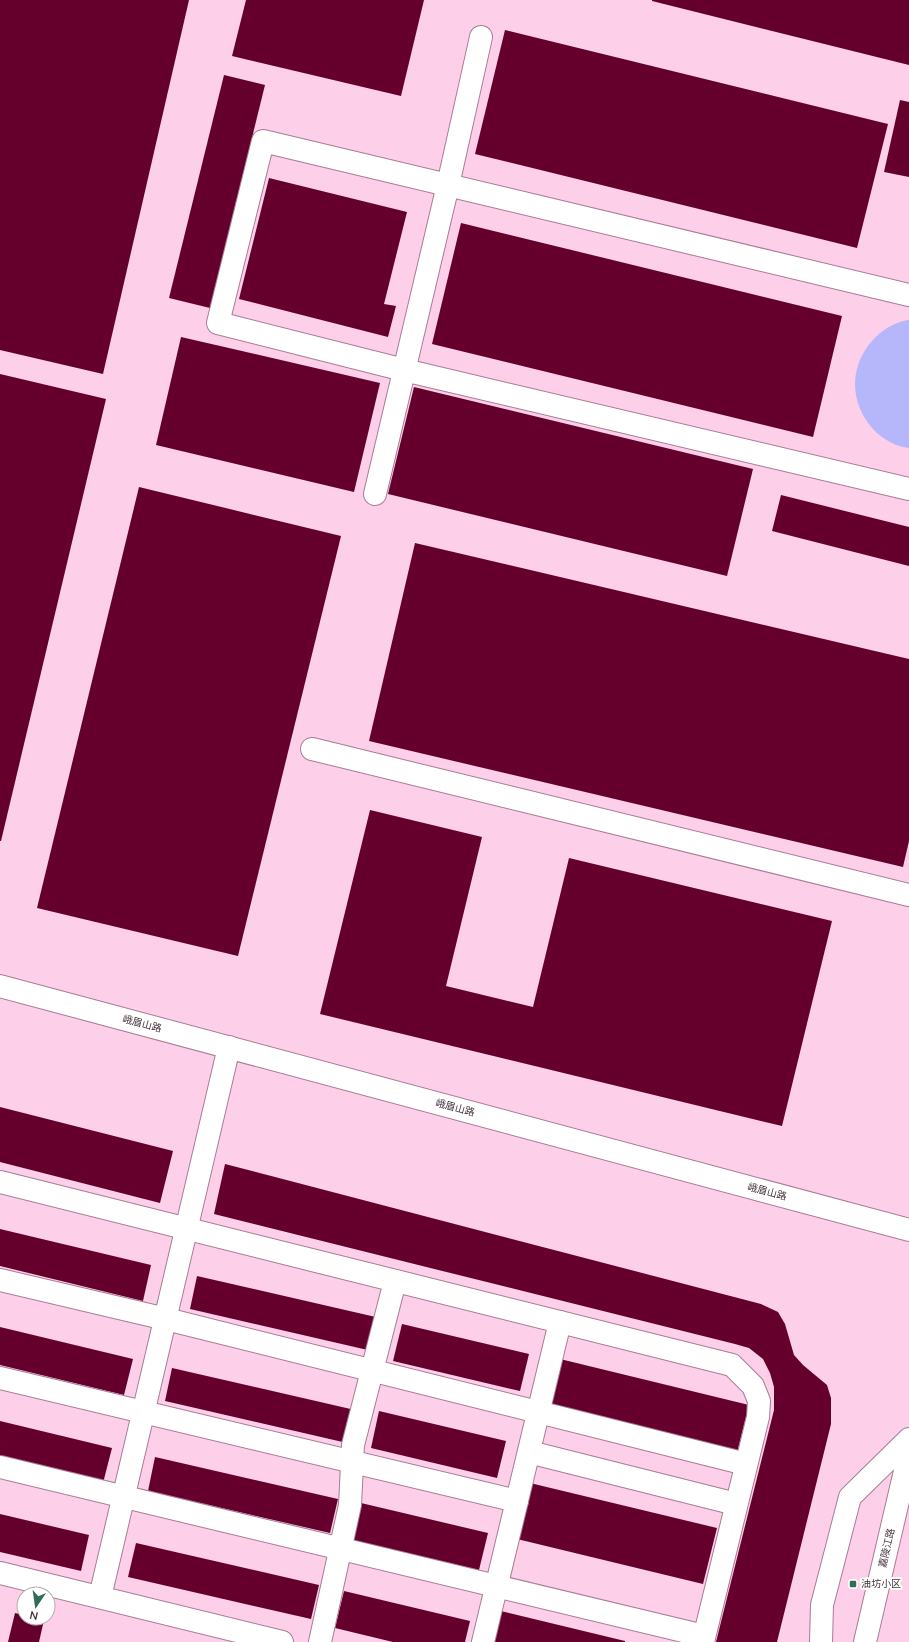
<svg xmlns="http://www.w3.org/2000/svg" width="909" height="1642" viewBox="0 0 909 1642" font-family="'Nunito Sans','Noto Sans SC',sans-serif">
<style>
.green{fill:#b6b6fb}
.building{fill:#65002d}
.lines{fill:none;stroke-linecap:round;stroke-linejoin:round}
.minor-casing{stroke:#a77c95;stroke-width:24}
.minor{stroke:#fff;stroke-width:22}
.poi-dot{fill:#346d55;stroke:#fff;stroke-width:1.5}
.labels{text-anchor:middle;dominant-baseline:central;stroke-width:4;stroke-linejoin:round;paint-order:stroke}
.street-label{font-size:10px;fill:#45333d;stroke:#fff}
.poi-label{font-size:10px;fill:#45333d;stroke:#fff;text-anchor:start}
</style>
<rect width="100%" height="100%" fill="#fecfe9"/>
<path class="green" d="M909 320V448C897 447 885 440 877 433 847 404 848 361 879 334 887 327 899 321 909 320Z"/>
<g class="building">
<path d="M0 0H189L103 374 0 350Z"/>
<path d="M246 0H424L401 96 232 56Z"/>
<path d="M652 0H909V65L652 1Z"/>
<path d="M505 30 888 124 857 248 475 154Z"/>
<path d="M224 75 265 85 210 308 169 298Z"/>
<path d="M900 100 909 102V177L884 172Z"/>
<path d="M269 178 407 212 384 304 396 306 388 337 239 299Z"/>
<path d="M461 223 842 316 813 437 432 344Z"/>
<path d="M181 337 380 383 354 492 156 445Z"/>
<path d="M0 374 106 399 1 841H0Z"/>
<path d="M414 387 753 469 727 576 388 494Z"/>
<path d="M139 487 341 536 238 956 37 908Z"/>
<path d="M781 495 909 527V566L772 531Z"/>
<path d="M415 543 909 659V841L903 867 369 741Z"/>
<path d="M370 810 482 837 446 986 533 1007 569 858 832 921 782 1126 320 1014Z"/>
<path d="M0 1107 173 1151 160 1203 0 1162Z"/>
<path d="M225 1164 761 1304 778 1312 785 1324 794 1355 803 1365 827 1385 831 1398V1424L777 1642H716L774 1410V1387L770 1373 763 1359 749 1348 735 1344 214 1214Z"/>
<path d="M0 1229 151 1265 143 1301 0 1266Z"/>
<path d="M197 1276 380 1318 372 1351 190 1309Z"/>
<path d="M402 1324 529 1354 520 1391 393 1361Z"/>
<path d="M0 1327 133 1359 124 1395 0 1365Z"/>
<path d="M560 1359 749 1405 737 1453 548 1407Z"/>
<path d="M172 1368 355 1410 347 1443 165 1401Z"/>
<path d="M379 1411 506 1441 497 1478 371 1448Z"/>
<path d="M0 1421 112 1448 103 1483 0 1459Z"/>
<path d="M155 1457 338 1499 330 1533 148 1491Z"/>
<path d="M530 1483 717 1528 703 1584 517 1539Z"/>
<path d="M361 1503 488 1533 479 1570 352 1540Z"/>
<path d="M0 1514 89 1535 81 1571 0 1552Z"/>
<path d="M136 1543 319 1585 311 1619 128 1577Z"/>
<path d="M344 1591 470 1621 465 1642H393L335 1628Z"/>
<path d="M497 1610 625 1641V1642H489Z"/>
<path d="M15 1613 24 1615V1618L44 1620 39 1642H8Z"/>
</g>
<g class="lines">
<g class="minor-casing">
<g id="minor">
<path d="M909 295 263 141 218 323 404 370 909 489"/>
<path d="M375 494 448 185 481 37"/>
<path d="M312 749 909 895"/>
<path d="M0 986 909 1230"/>
<path d="M0 1182 732 1365 753 1386 759 1401 758 1417 703 1642"/>
<path d="M0 1280 166 1319 746 1464"/>
<path d="M0 1378 517 1501"/>
<path d="M529 1452 736 1504"/>
<path d="M0 1467 704 1636"/>
<path d="M0 1573 282 1642"/>
<path d="M100 1597 229 1047"/>
<path d="M320 1642 350 1505 353 1445 395 1281"/>
<path d="M483 1642 560 1322"/>
<path d="M821 1642 822 1605 850 1497 909 1439"/>
<path d="M865 1642 909 1454"/>
</g>
</g>
<use href="#minor" class="minor"/>
</g>
<rect class="poi-dot" x="849" y="1580" width="8" height="8" rx="2"/>
<g class="labels">
<g class="street-label">
<text transform="translate(142 1024) rotate(15)">峨眉山路</text>
<text transform="translate(455 1108) rotate(15)">峨眉山路</text>
<text transform="translate(767 1192) rotate(15)">峨眉山路</text>
<text transform="translate(887 1548) rotate(-77)">嘉陵江路</text>
</g>
<g class="poi-label">
<text x="861" y="1584">油坊小区</text>
</g>
</g>
<g transform="translate(36 1606) rotate(193)"><circle r="19" fill="#ffffff" stroke="#b5adb1"/>
<path d="M0-3L7 15L0 10L-7 15Z" fill="#346d55"/>
<text y="-6" font-size="11" font-weight="bold" text-anchor="middle" fill="#45333d">N</text>
</g>
</svg>
